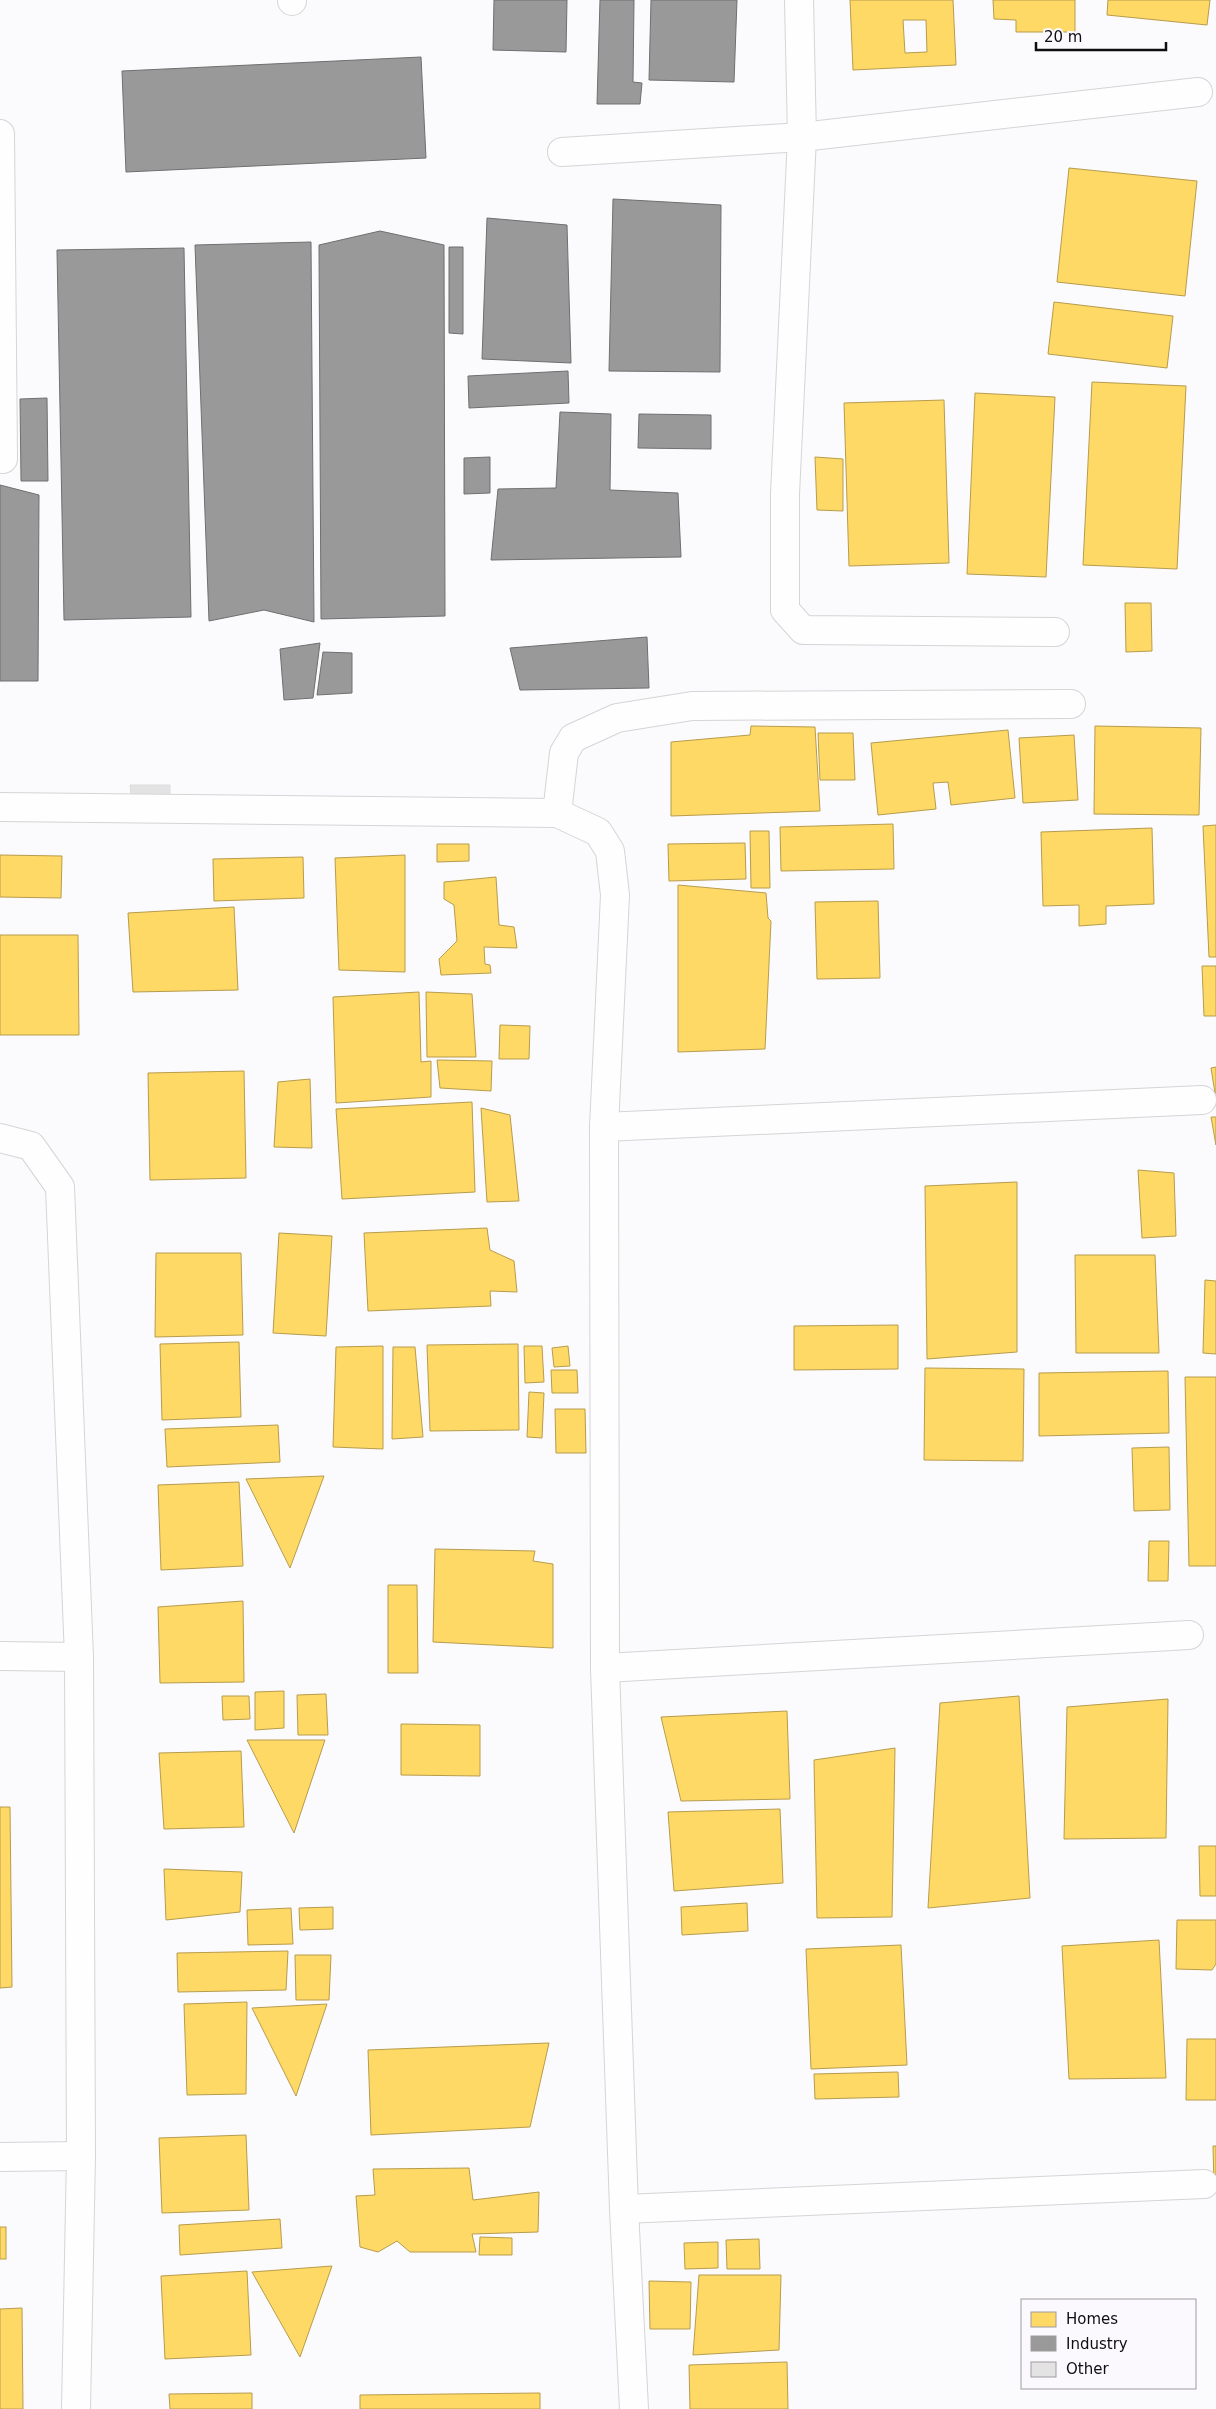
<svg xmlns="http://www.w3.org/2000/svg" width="1216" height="2409" viewBox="0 0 1216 2409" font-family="'DejaVu Sans',sans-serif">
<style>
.homes{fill:#ffd966;stroke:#b79c4c;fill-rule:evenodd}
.industry{fill:#999;stroke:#706f70}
.building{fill:#e4e3e4;stroke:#deddde}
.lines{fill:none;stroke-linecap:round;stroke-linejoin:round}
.minor-casing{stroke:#d5d4d6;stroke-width:30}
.minor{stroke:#fefeff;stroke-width:28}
</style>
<rect width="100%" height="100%" fill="#fbfafc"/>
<g class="homes">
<path d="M850 0H953L956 65 853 70ZM903 20H926L927 52 905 53Z"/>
<path d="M993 0H1075V32H1016V20L994 19Z"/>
<path d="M1108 0H1210L1207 25 1107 15Z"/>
<path d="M1069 168 1197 181 1185 296 1057 282Z"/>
<path d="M1054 302 1173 316 1167 368 1048 354Z"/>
<path d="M1092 382 1186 386 1177 569 1083 565Z"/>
<path d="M975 393 1055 397 1046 577 967 574Z"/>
<path d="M944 400 949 563 849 566 844 403Z"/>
<path d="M815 457 843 459V511L817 510Z"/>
<path d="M1125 603H1151L1152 651 1126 652Z"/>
<path d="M751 726 815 727 820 811 671 816V742L750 735Z"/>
<path d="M1095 726 1201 728 1199 815 1094 814Z"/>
<path d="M1008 730 1015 798 951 805 948 782 933 783 936 809 878 815 871 743Z"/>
<path d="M818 733H853L855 780H820Z"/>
<path d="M1074 735 1078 800 1023 803 1019 738Z"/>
<path d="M893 824 894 869 781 871 780 827Z"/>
<path d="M1216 825V957H1209L1203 826Z"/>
<path d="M1152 828 1154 904 1106 906V924L1079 926V905L1043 906 1041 832Z"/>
<path d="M750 831H769L770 888H751Z"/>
<path d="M745 843 746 879 669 881 668 844Z"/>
<path d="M437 844H469V861L437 862Z"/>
<path d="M0 855 62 856 61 898 0 897Z"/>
<path d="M405 855V972L339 970 335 858Z"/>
<path d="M303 857 304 898 214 901 213 859Z"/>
<path d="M496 877 499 925 514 927 517 948 484 947 485 964 490 965 491 973 441 975 439 959 457 941 454 905 444 899V882Z"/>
<path d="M678 885 766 893 768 918 771 921 765 1049 678 1052Z"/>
<path d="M878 901 880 978 817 979 815 902Z"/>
<path d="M234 907 238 990 133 992 128 913Z"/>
<path d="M0 935H78L79 1035H0Z"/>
<path d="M1202 966H1216V1016H1204Z"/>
<path d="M419 992 421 1062 431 1061V1097L336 1103 333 997Z"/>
<path d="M426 992 472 994 476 1057H427Z"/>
<path d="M500 1025 530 1026 529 1059H499Z"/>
<path d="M437 1060 492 1061 491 1091 440 1088Z"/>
<path d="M1216 1067V1093H1215L1211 1068Z"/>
<path d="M244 1071 246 1178 150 1180 148 1073Z"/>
<path d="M310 1079 312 1148 274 1147 278 1082Z"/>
<path d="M472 1102 475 1192 342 1199 336 1109Z"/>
<path d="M481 1108 510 1115 519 1201 487 1202Z"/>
<path d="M1211 1117H1216V1145Z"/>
<path d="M1138 1170 1174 1173 1176 1236 1142 1238Z"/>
<path d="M1017 1182V1352L927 1359 925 1186Z"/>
<path d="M487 1228 490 1250 514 1261 517 1292 490 1291 491 1306 368 1311 364 1233Z"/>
<path d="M279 1233 332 1236 326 1336 273 1333Z"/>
<path d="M156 1253H241L243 1335 155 1337Z"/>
<path d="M1075 1255H1155L1159 1353H1076Z"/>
<path d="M1205 1280 1216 1281V1354L1203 1353Z"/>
<path d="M898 1325V1369L794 1370V1326Z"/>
<path d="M239 1342 241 1417 162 1420 160 1344Z"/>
<path d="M518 1344 519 1430 430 1431 427 1345Z"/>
<path d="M383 1346V1449L333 1447 336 1347Z"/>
<path d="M524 1346H542L544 1382 525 1383Z"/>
<path d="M568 1346 570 1366 554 1367 552 1348Z"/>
<path d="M393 1347H415L423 1437 392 1439Z"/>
<path d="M925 1368 1024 1369 1023 1461 924 1460Z"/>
<path d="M551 1370H577L578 1393H552Z"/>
<path d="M1168 1371 1169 1433 1039 1436V1373Z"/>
<path d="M1185 1377H1216V1566H1189Z"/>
<path d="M529 1392 544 1393 542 1438 527 1437Z"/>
<path d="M555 1409H585L586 1453H556Z"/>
<path d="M278 1425 280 1462 167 1467 165 1429Z"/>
<path d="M1169 1447 1170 1510 1134 1511 1132 1448Z"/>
<path d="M324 1476 290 1568 246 1479Z"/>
<path d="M239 1482 243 1566 161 1570 158 1485Z"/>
<path d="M1149 1541H1169L1168 1581H1148Z"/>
<path d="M435 1549 535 1551 533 1561 553 1564V1648L433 1642Z"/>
<path d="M388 1585H417L418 1673H388Z"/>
<path d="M243 1601 244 1682 160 1683 158 1607Z"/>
<path d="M284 1691V1728L255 1730V1692Z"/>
<path d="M326 1694 328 1735H298L297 1695Z"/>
<path d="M222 1696H249L250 1719 223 1720Z"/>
<path d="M1019 1696 1030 1898 928 1908 940 1703Z"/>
<path d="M1168 1699 1166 1838 1064 1839 1067 1707Z"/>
<path d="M787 1711 790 1799 681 1801 661 1717Z"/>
<path d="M401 1724 480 1725V1776L401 1775Z"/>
<path d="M247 1740H325L294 1833Z"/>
<path d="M895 1748 892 1917 817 1918 814 1760Z"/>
<path d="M241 1751 244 1827 164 1829 159 1753Z"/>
<path d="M0 1807H10L12 1987 0 1988Z"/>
<path d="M780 1809 783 1883 674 1891 668 1812Z"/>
<path d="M1199 1846H1216V1896H1200Z"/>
<path d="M164 1869 242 1872 240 1912 166 1920Z"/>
<path d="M747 1903 748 1931 682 1935 681 1907Z"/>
<path d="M333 1907V1929L300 1930 299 1908Z"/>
<path d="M291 1908 293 1944 248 1945 247 1910Z"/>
<path d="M1177 1920H1216V1964L1212 1970 1176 1969Z"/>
<path d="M1159 1940 1166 2078 1069 2079 1062 1946Z"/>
<path d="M901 1945 907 2065 811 2069 806 1949Z"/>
<path d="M288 1951 286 1990 178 1992 177 1953Z"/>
<path d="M295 1955H331L329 2000H296Z"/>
<path d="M247 2002 246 2094 187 2095 184 2004Z"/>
<path d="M327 2004 296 2096 252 2008Z"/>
<path d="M1187 2039H1216V2100H1186Z"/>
<path d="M549 2043 530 2127 371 2135 368 2050Z"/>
<path d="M898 2072 899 2097 815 2099 814 2074Z"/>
<path d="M246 2135 249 2210 162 2213 159 2138Z"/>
<path d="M1213 2146H1216V2186H1214Z"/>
<path d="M469 2168 473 2200 539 2192 538 2232 472 2234 476 2252H410L397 2241 378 2252 360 2247 356 2196 375 2195 373 2169Z"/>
<path d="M280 2219 282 2248 180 2255 179 2225Z"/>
<rect x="0" y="2227" width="6" height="32"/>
<path d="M480 2237 512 2238V2255H479Z"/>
<path d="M759 2239 760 2269H727L726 2240Z"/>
<path d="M718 2242V2268L685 2269 684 2243Z"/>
<path d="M332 2266 300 2357 252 2272Z"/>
<path d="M247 2271 251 2355 165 2359 161 2276Z"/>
<path d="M699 2275H781L779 2350 693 2355Z"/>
<path d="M649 2281 691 2282 690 2329H650Z"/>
<path d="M22 2308 23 2409H0V2309Z"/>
<path d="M787 2362 788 2409H690L689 2365Z"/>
<path d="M252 2393V2409H170L169 2394Z"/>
<path d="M540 2393V2409H360V2395Z"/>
</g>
<g class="industry">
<path d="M494 0H567L566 52 493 50Z"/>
<path d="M600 0H634L633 82 642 83 640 104H597Z"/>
<path d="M651 0H737L734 82 649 80Z"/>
<path d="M421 57 426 158 126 172 122 71Z"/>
<path d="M613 199 721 205 720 372 609 371Z"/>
<path d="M487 218 567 225 571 363 482 359Z"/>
<path d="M380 231 444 245 445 616 321 619 319 245Z"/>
<path d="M311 242 314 622 264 610 209 621 195 245Z"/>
<path d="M449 247H463V334L449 333Z"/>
<path d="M184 248 191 617 64 620 57 250Z"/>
<path d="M568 371 569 403 469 408 468 376Z"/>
<path d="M47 398 48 481H21L20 399Z"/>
<path d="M560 412 611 414 610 490 678 493 681 557 491 560 498 489 556 488Z"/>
<path d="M639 414 711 415V449L638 448Z"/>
<path d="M490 457V493L464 494V458Z"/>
<path d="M0 485 39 495 38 681H0Z"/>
<path d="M647 637 649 688 520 690 510 648Z"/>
<path d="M320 643 313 698 284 700 280 649Z"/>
<path d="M323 652 352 653V693L317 695Z"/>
</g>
<path class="building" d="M130 785H170V810L132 805Z"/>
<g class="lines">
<g class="minor-casing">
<g id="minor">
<path d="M292 0V1"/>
<path d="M799 0 802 137 785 494V610L803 630 1055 632"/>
<path d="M0 134 3 459"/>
<path d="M562 152 802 137 1198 92"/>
<path d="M0 807 557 813 598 832 610 851 615 895 604 1127 605 1668 624 2209 634 2409"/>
<path d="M557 813 564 753 573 738 617 718 692 706 1071 704"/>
<path d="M604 1127 1202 1100"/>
<path d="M0 1138 31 1146 60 1187 79 1657 81 2156 76 2409"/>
<path d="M0 1656 79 1657"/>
<path d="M605 1668 1189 1635"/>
<path d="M0 2157 81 2156"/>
<path d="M624 2209 1204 2184"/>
</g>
</g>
<use href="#minor" class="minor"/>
</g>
<rect x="1021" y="2299" width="175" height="90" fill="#fbf9fd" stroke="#9d9b9e"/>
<rect x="1031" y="2312" width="25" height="15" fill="#ffd966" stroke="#9d9b9e"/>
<text x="1066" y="2324" font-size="15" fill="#0f0e0f">Homes</text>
<rect x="1031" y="2336" width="25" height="15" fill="#999999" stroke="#9d9b9e"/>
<text x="1066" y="2349" font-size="15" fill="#0f0e0f">Industry</text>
<rect x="1031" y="2362" width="25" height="15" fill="#e4e3e4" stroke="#9d9b9e"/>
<text x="1066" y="2374" font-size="15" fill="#0f0e0f">Other</text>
<path d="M1036 42v8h130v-8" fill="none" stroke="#0f0e0f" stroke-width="2.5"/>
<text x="1044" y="42" font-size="15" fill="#0f0e0f" stroke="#fbf9fd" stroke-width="4" paint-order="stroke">20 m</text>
</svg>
